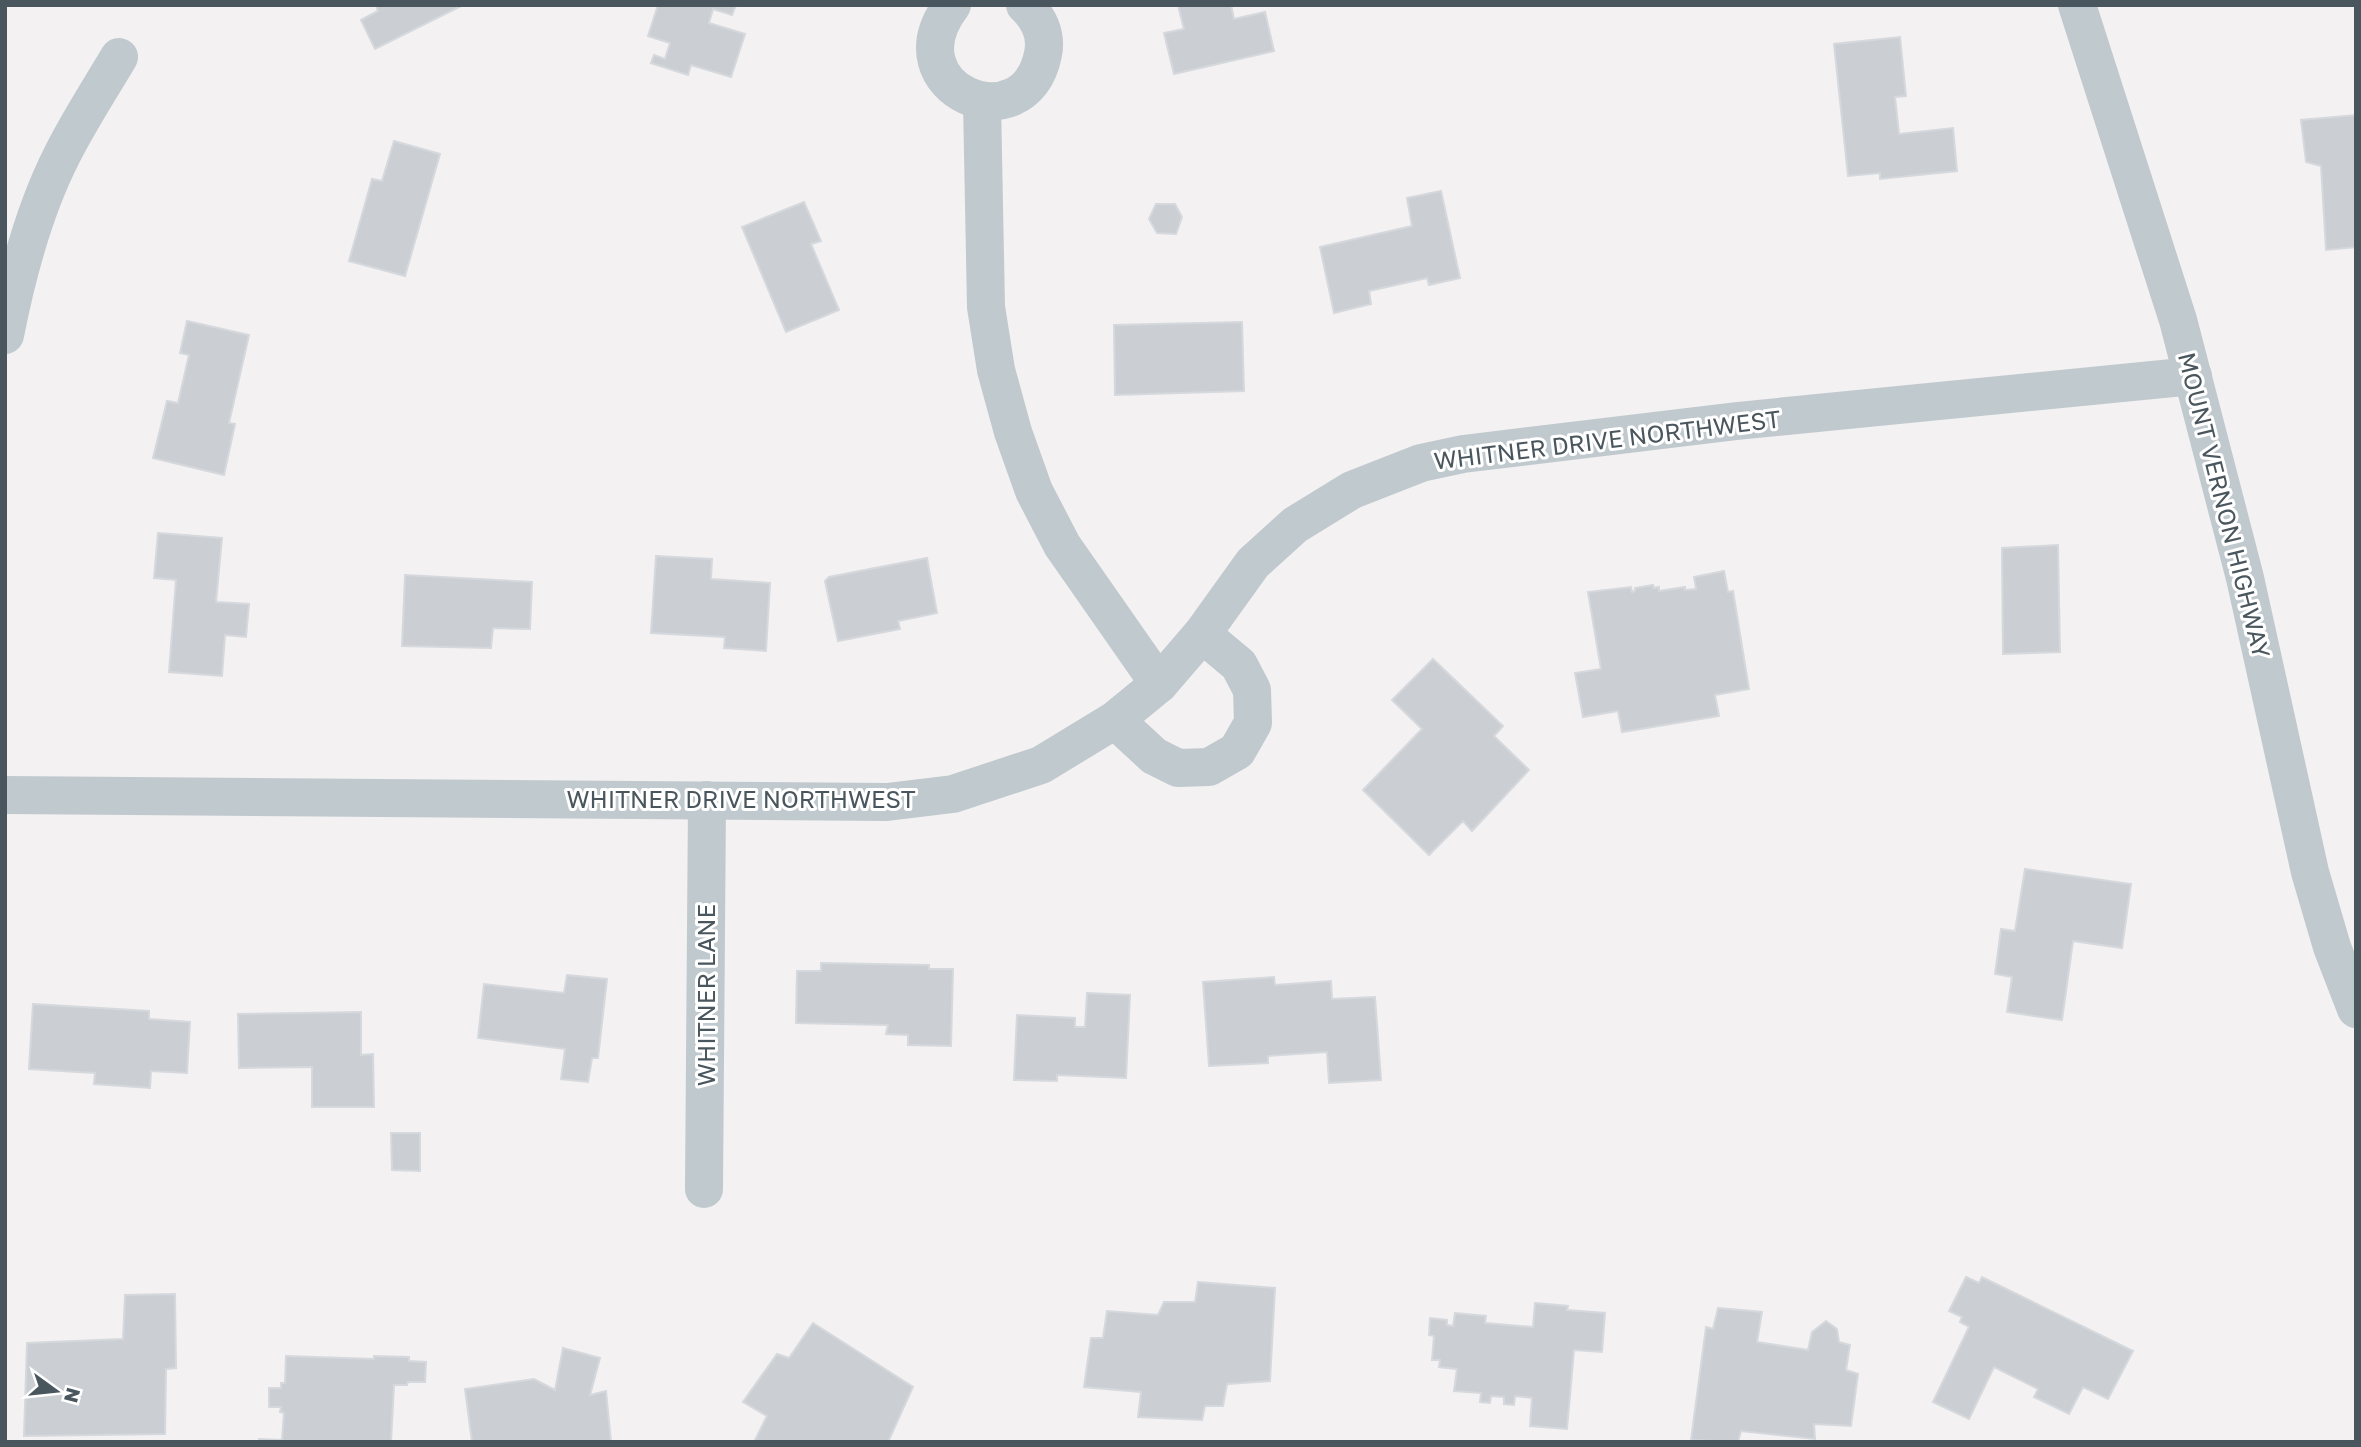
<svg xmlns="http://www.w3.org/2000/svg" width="2361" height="1447" viewBox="0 0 2361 1447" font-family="'Golos Text',sans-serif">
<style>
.building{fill:#cbcfd3;stroke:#d5d8dc;stroke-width:2}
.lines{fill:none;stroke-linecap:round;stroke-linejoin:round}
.minor{stroke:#c0c9ce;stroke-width:38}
.labels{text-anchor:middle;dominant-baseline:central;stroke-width:6;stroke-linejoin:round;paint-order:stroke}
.street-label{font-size:24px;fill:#4a565d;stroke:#fff}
</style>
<rect width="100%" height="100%" fill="#f3f1f1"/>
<g class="building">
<path d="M376 5H463L375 49 361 20 378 11Z"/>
<path d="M658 5H736L732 15 713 9 709 23 745 34 731 77 691 65 688 75 651 63 654 55 665 59 670 43 648 36Z"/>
<path d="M1178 5H1231L1234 19 1265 12 1274 51 1174 74 1164 33 1184 29Z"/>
<path d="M1900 37 1906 96 1895 97 1899 134 1953 128 1957 171 1880 179V173L1848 176 1834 44Z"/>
<path d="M2356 115V247L2326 250 2321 166 2306 162 2301 120Z"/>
<path d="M394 141 440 154 405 276 349 261 372 179 382 181Z"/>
<path d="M1441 191 1460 278 1429 285 1427 278 1369 291 1371 304 1334 313 1320 247 1412 226 1407 198Z"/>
<path d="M804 202 821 241 811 244 839 310 786 332 742 227Z"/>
<path d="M1156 204H1175L1182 217 1176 234 1157 233 1149 219Z"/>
<path d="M187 321 249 335 229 423 235 424 224 475 153 458 167 401 178 403 189 355 180 353Z"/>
<path d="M1242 322 1244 391 1115 395 1114 325Z"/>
<path d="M158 533 222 538 216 602 249 604 246 637 225 635 222 676 169 672 176 580 154 578Z"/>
<path d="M2058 545 2060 652 2003 654 2002 548Z"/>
<path d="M656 556 712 559 711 579 770 583 766 651 724 648 725 637 651 633Z"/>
<path d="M927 558 937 613 898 621 900 629 838 641 825 581 829 577Z"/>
<path d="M1724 571 1728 592 1733 591 1749 689 1715 695 1719 716 1622 732 1618 711 1583 717 1575 673 1601 669 1588 592 1631 587 1632 592 1635 591V588L1653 585 1654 588 1659 587V591L1685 587V590L1696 589 1694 577Z"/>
<path d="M405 575 532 582 530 629 493 628 491 648 402 646Z"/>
<path d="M1433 659 1503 726 1494 736 1529 770 1472 831 1463 821 1429 855 1363 790 1422 729 1392 700Z"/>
<path d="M2025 869 2131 884 2122 948 2073 941 2062 1020 2007 1012 2012 977 1995 974 2001 929 2015 931Z"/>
<path d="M821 963 929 965V969H953L951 1046 908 1045V1035L886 1034 888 1025 796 1023 797 971H821Z"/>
<path d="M567 975 607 979 598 1058H592L588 1082 561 1079 565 1049 478 1038 484 984 564 993Z"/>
<path d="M1274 977 1275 985 1331 981 1332 999 1375 997 1381 1080 1329 1083 1327 1052 1268 1056V1063L1209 1066 1203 982Z"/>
<path d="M1087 993 1130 995 1126 1078 1057 1075V1081L1014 1080 1017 1015 1075 1018V1027H1085Z"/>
<path d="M33 1004 149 1011V1019L190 1022 187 1073 151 1071 150 1088 94 1084 95 1073 29 1069Z"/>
<path d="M361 1012V1055L373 1054 374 1107H312V1067L239 1068 238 1014Z"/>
<path d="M391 1133H420V1171L392 1170Z"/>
<path d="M1966 1277 1979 1283 1982 1277 2133 1351 2108 1399 2083 1387 2069 1414 2034 1397 2038 1389 1994 1367 1969 1419 1933 1402 1969 1327 1960 1322 1962 1317 1949 1311Z"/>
<path d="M1198 1282 1275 1288 1270 1381 1227 1384 1223 1406H1205L1202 1420 1138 1417 1141 1392 1084 1387 1091 1338H1103L1107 1311 1158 1315 1164 1302H1195Z"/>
<path d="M175 1294 176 1368 166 1369 165 1434 24 1436 27 1343 123 1339 125 1295Z"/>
<path d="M1535 1303 1568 1306 1567 1310 1605 1313 1602 1352 1574 1350 1567 1429 1530 1426 1532 1398 1515 1396 1514 1405 1504 1404V1397L1491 1396 1490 1403 1480 1402 1481 1393 1454 1391 1457 1369 1439 1367 1440 1360H1432L1434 1336 1429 1335 1430 1318 1447 1320V1325L1453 1326 1455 1313 1486 1316 1485 1323 1533 1327Z"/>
<path d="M1718 1308 1762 1312 1757 1342 1808 1350 1812 1332 1826 1321 1837 1329 1839 1342 1850 1345 1846 1370 1858 1374 1851 1426 1814 1424 1815 1439 1741 1431 1738 1442 1691 1440 1706 1327 1713 1329Z"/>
<path d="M813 1323 913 1387 888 1442H754L767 1416 743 1402 777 1354 789 1358Z"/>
<path d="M563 1348 600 1358 590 1395 606 1391 611 1442H472L465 1389 534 1379 555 1390Z"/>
<path d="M286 1356 374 1359V1356L409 1357V1361L426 1362 425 1382H408L407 1385H394L391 1442H259V1439L282 1440 284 1413 280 1412 281 1407H269V1388H281V1383H285Z"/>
</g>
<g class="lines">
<g class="minor">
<path d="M952 5C888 89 1025 146 1043 54 1047 35 1039 18 1025 5"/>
<path d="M2077 5 2178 320 2245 578 2310 872 2332 947 2356 1009"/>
<path d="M982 102 986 307 996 370 1013 432 1034 491 1062 545 1159 684"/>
<path d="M5 335C17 274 34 210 62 155 79 121 100 89 119 57"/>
<path d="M1115 720 1154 756 1178 768 1209 767 1237 751 1253 723 1252 690 1239 665 1202 634"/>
<path d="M5 795 887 802 953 794 1041 765 1115 720 1159 684 1202 634 1253 563 1295 525 1352 490 1421 463 1463 454 1737 421 2193 376"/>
<path d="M704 1189 707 800"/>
</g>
</g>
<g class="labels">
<g class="street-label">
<text transform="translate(1607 439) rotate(-7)">WHITNER DRIVE NORTHWEST</text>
<text transform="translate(2225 505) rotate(76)">MOUNT VERNON HIGHWAY</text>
<text x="741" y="798">WHITNER DRIVE NORTHWEST</text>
<text transform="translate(705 995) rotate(-90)">WHITNER LANE</text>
</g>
</g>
<rect width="2361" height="1447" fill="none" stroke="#4a565d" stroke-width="14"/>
<g transform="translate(56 1391) rotate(105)" stroke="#ffffff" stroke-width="5" paint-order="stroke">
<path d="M0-5L12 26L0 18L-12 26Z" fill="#4a565d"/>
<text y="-10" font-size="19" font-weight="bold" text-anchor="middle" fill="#4a565d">N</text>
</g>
</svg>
